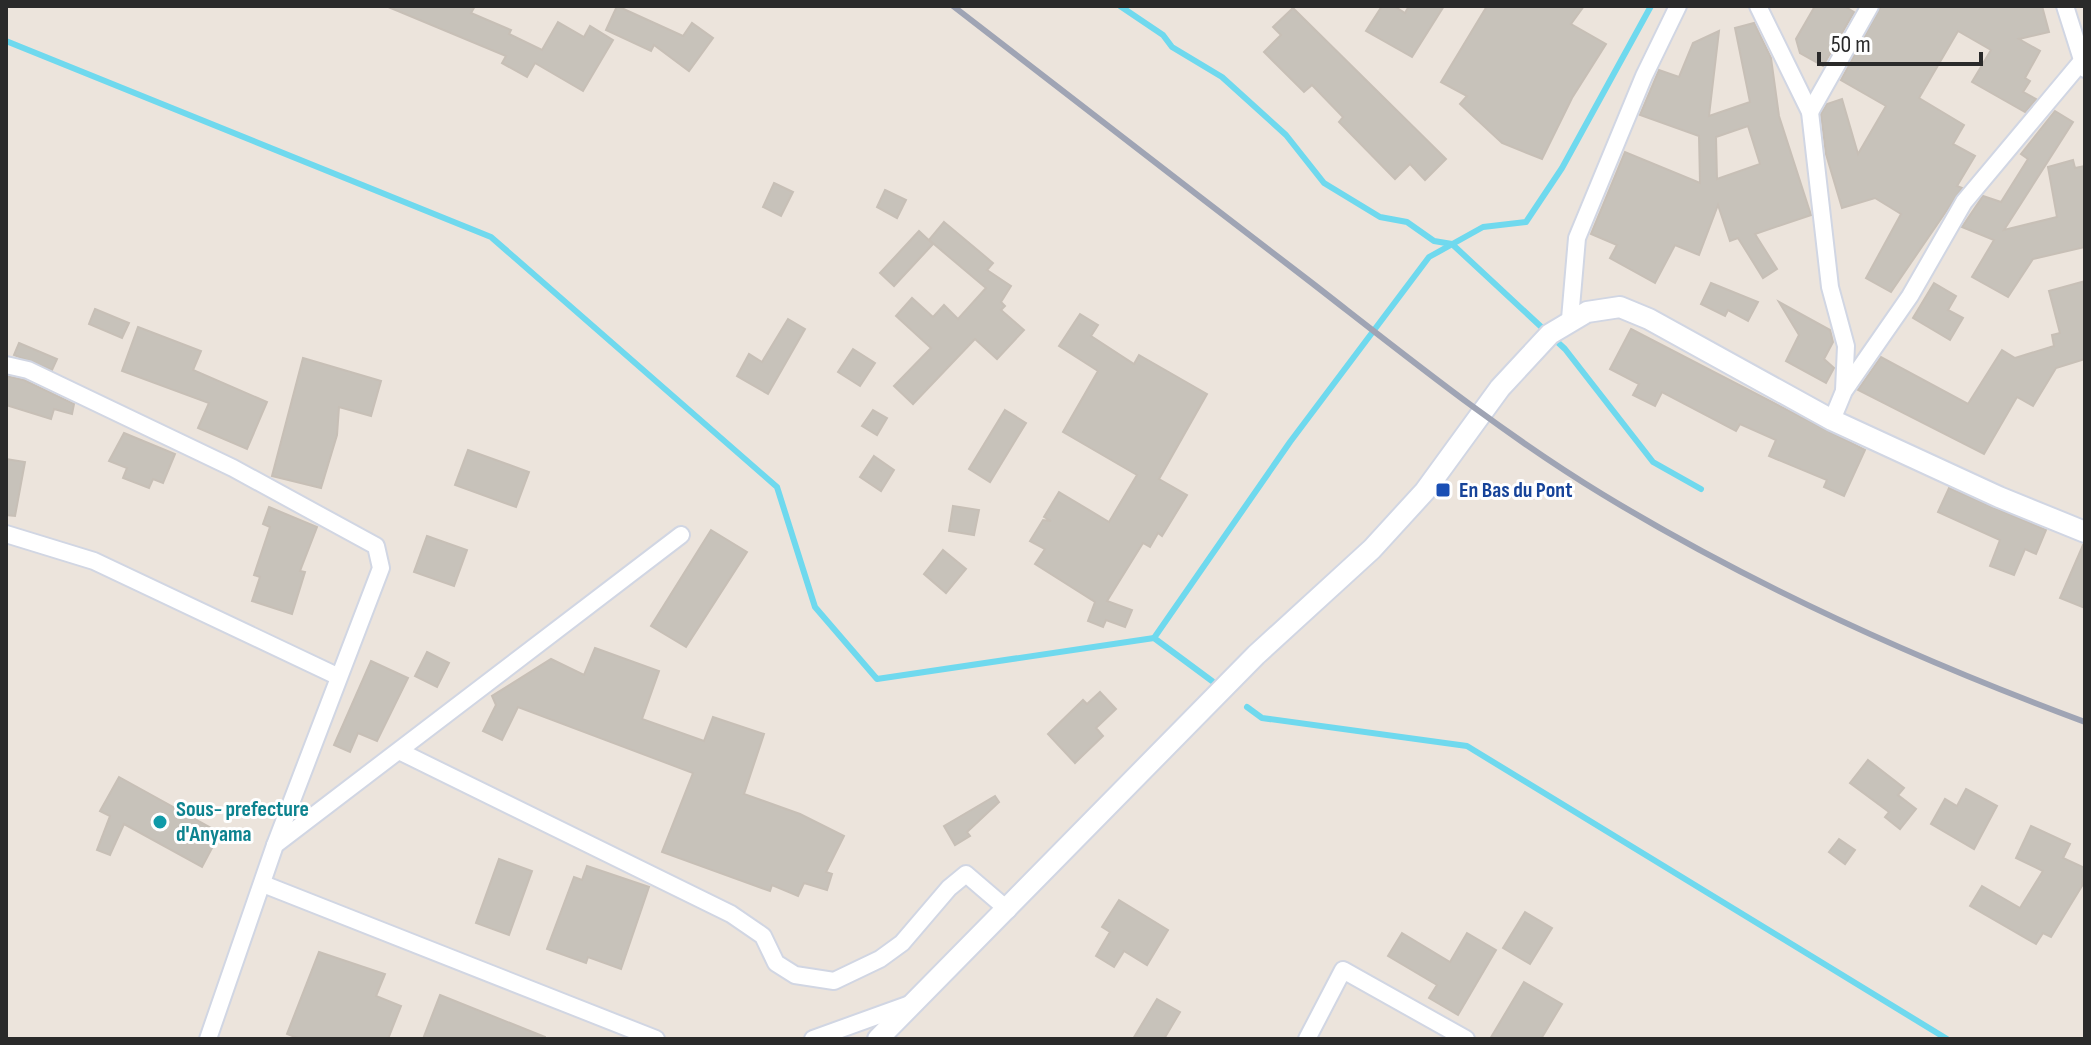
<svg xmlns="http://www.w3.org/2000/svg" width="2091" height="1045" viewBox="0 0 2091 1045" font-family="'Sofia Sans Condensed',sans-serif">
<style>
.lines{fill:none;stroke-linecap:round;stroke-linejoin:round}
.stream{stroke:#6fd9ee;stroke-width:6}
.building{fill:#c7c2ba;stroke:#c7bfb6;stroke-width:2;fill-rule:evenodd}
.minor-casing{stroke:#d1d6e3;stroke-width:20}
.tertiary-casing{stroke:#d1d6e3;stroke-width:24}
.minor{stroke:#fff;stroke-width:16}
.tertiary{stroke:#fff;stroke-width:20}
.rail{stroke:#9fa4b4;stroke-width:6}
.transit-dot{fill:#1a4fb4;stroke:#fff;stroke-width:3}
.culture-dot{fill:#0f9aa8;stroke:#fff;stroke-width:3}
.labels{text-anchor:middle;dominant-baseline:central;stroke-width:6;stroke-linejoin:round;paint-order:stroke}
.transit-label{font-size:22px;font-weight:bold;fill:#164399;stroke:#fff;text-anchor:start}
.culture-label{font-size:22px;font-weight:bold;fill:#0d838f;stroke:#fff;text-anchor:start}
</style>
<rect width="100%" height="100%" fill="#ece4dc"/>
<g class="lines">
<g class="stream">
<path d="M1120 6 1163 35 1172 47 1222 77 1286 135 1324 183 1380 217 1407 222 1434 241 1452 244 1565 349 1653 462 1701 489"/>
<path d="M6 41 491 237 777 487 815 607 877 679 1154 638 1212 681"/>
<path d="M1154 638 1290 442 1429 257 1483 227 1526 222 1562 168 1651 6"/>
<path d="M1247 707 1262 718 1467 746 1947 1039"/>
</g>
</g>
<g class="building">
<path d="M386 6H475L471 13 511 30 509 34 542 50 558 22 584 37 590 26 613 40 583 91 535 63 527 77 502 63 506 56Z"/>
<path d="M617 6 683 36 692 23 713 38 689 71 654 45 651 51 606 30Z"/>
<path d="M1382 6H1394L1405 13 1409 6H1444L1412 57 1366 31Z"/>
<path d="M1487 6H1584L1571 24 1606 44 1572 98 1542 159 1502 143 1460 104 1467 96 1441 82Z"/>
<path d="M1815 6H1844L1854 12 1823 66 1800 53 1796 39Z"/>
<path d="M1881 6H2042L2049 32 2019 39 2040 51 2025 78 2030 81 2023 92 2036 99 2025 112 1972 82 1991 50 1958 31 1919 98 1964 125 1953 144 1975 156 1957 186 1962 188 1891 292 1866 278 1901 214 1875 198 1842 208 1826 154 1821 114 1827 104 1842 99 1858 154 1886 106 1841 80Z"/>
<path d="M1293 8 1446 159 1425 180 1410 164 1395 179 1339 122 1343 117 1312 85 1304 92 1264 52 1281 35 1273 27Z"/>
<path d="M1754 23 1771 58 1779 116 1811 215 1755 234 1777 269 1763 278 1738 238 1730 241 1718 205 1699 255 1675 245 1655 283 1610 258 1617 245 1591 234 1625 152 1700 183 1699 136 1640 115 1659 70 1679 77 1693 43 1719 31 1709 116 1750 102 1735 28ZM1748 126 1760 164 1717 179 1716 137Z"/>
<path d="M2055 111 2073 122 2004 230 2057 217 2048 167 2073 160 2075 168 2085 166V247L2033 259 2008 297 1972 277 1994 240 1962 227 1983 196 2001 202 2028 159 2021 154Z"/>
<path d="M774 183 793 192 781 216 763 207Z"/>
<path d="M885 190 906 200 897 218 877 207Z"/>
<path d="M944 222 993 263 987 270 1011 286 1001 302 1005 306 1001 310 1024 330 997 359 975 339 913 404 894 386 931 348 896 316 912 298 933 317 944 305 958 319 986 288 929 240Z"/>
<path d="M919 231 933 244 894 286 880 273Z"/>
<path d="M2085 281V359L2056 368 2033 406 2017 397 1984 454 1858 390 1881 357 1968 404 2002 350 2015 358 2054 346 2052 335 2060 333 2049 291Z"/>
<path d="M1711 283 1758 302 1748 321 1728 310 1725 316 1701 304Z"/>
<path d="M1934 283 1956 296 1948 310 1963 318 1950 340 1913 318Z"/>
<path d="M1779 302 1830 330 1833 342 1824 359 1834 368 1826 383 1786 361 1799 335Z"/>
<path d="M95 309 129 323 122 338 89 324Z"/>
<path d="M1080 314 1098 325 1091 336 1134 364 1139 355 1207 394 1159 479 1187 495 1162 536 1158 533 1150 547 1143 543 1107 601 1132 610 1125 627 1106 620 1103 627 1088 621 1095 602 1035 564 1045 549 1030 541 1043 520 1051 521 1044 517 1059 492 1109 522 1137 475 1063 432 1098 371 1059 346Z"/>
<path d="M788 319 805 329 768 394 737 376 749 354 762 362Z"/>
<path d="M138 327 201 351 193 370 267 402 247 449 198 428 209 403 122 371Z"/>
<path d="M1631 329 1865 450 1844 496 1824 487 1827 480 1769 456 1776 440 1740 424 1736 431 1662 392 1655 406 1633 395 1639 384 1610 369Z"/>
<path d="M19 343 57 359 52 370 14 355Z"/>
<path d="M853 349 875 363 860 386 838 372Z"/>
<path d="M303 358 381 381 371 416 339 407 337 435 321 488 272 476Z"/>
<path d="M6 376 24 380 74 404 72 414 54 409 51 419 6 405Z"/>
<path d="M873 410 887 418 877 435 862 426Z"/>
<path d="M1005 410 1026 423 990 482 969 469Z"/>
<path d="M124 433 175 454 163 483 153 479 149 488 123 478 127 468 109 461Z"/>
<path d="M468 450 529 472 516 507 455 485Z"/>
<path d="M874 456 894 470 881 491 860 477Z"/>
<path d="M6 459 25 462 15 516 6 515Z"/>
<path d="M1949 488 2046 530 2036 554 2025 549 2014 575 1990 566 2000 540 1938 512Z"/>
<path d="M953 506 979 510 974 535 949 531Z"/>
<path d="M269 507 317 527 300 571 305 572 292 614 252 601 260 577 254 575 270 527 263 524Z"/>
<path d="M711 530 747 552 686 647 651 626Z"/>
<path d="M427 536 467 550 454 586 414 572Z"/>
<path d="M2083 545H2085V608L2060 598Z"/>
<path d="M943 550 966 569 946 593 924 574Z"/>
<path d="M595 648 659 671 642 719 704 741 713 717 764 734 744 794 800 814 844 836 826 872 832 874 827 890 804 883 798 896 772 885 770 891 662 852 693 773 518 707 502 740 483 731 496 705 492 696 551 659 584 675Z"/>
<path d="M427 652 449 663 437 687 415 676Z"/>
<path d="M371 661 408 678 377 741 358 733 350 752 334 745Z"/>
<path d="M1100 692 1116 709 1096 728 1103 736 1075 763 1048 734 1083 700 1087 704Z"/>
<path d="M1868 760 1904 788 1898 795 1916 809 1900 829 1885 817 1889 812 1850 783Z"/>
<path d="M119 777 220 833 202 867 124 824 110 855 97 850 110 816 100 811Z"/>
<path d="M1966 789 1997 806 1974 849 1931 824 1945 799 1957 806Z"/>
<path d="M995 796 999 802 967 832 970 836 955 845 944 826Z"/>
<path d="M2031 826 2070 844 2063 858 2085 868 2082 886 2051 937 2043 933 2036 944 1970 906 1982 886 2020 908 2043 871 2016 858Z"/>
<path d="M1839 839 1855 850 1845 864 1829 852Z"/>
<path d="M499 859 532 871 509 935 476 923Z"/>
<path d="M587 866 649 887 621 969 588 957 586 963 547 949 574 877 582 880Z"/>
<path d="M1119 900 1168 930 1147 965 1124 951 1114 967 1096 956 1110 932 1102 927Z"/>
<path d="M1525 912 1552 928 1530 964 1503 948Z"/>
<path d="M1402 933 1450 962 1467 933 1496 950 1458 1015 1429 998 1437 985 1388 956Z"/>
<path d="M319 952 385 974 376 996 401 1006 388 1039H300L287 1034Z"/>
<path d="M1524 982 1562 1004 1541 1039H1490Z"/>
<path d="M440 995 545 1037V1039H423Z"/>
<path d="M1157 999 1180 1012 1164 1039H1133Z"/>
</g>
<g class="lines">
<g class="minor-casing">
<g id="minor">
<path d="M1758 6 1810 112 1830 287 1846 346 1844 390"/>
<path d="M2065 6 2085 69"/>
<path d="M1810 112 1870 6"/>
<path d="M1570 319 1577 238 1644 76 1678 6"/>
<path d="M6 365 28 370 233 468 376 546 381 568 275 845"/>
<path d="M1832 420 1844 391 1910 296 1964 202 2082 61"/>
<path d="M6 534 94 561 337 676"/>
<path d="M399 751 731 914 763 936 776 963 795 975 834 981 880 959 902 943 949 888 966 874 1008 910"/>
<path d="M263 884 656 1039"/>
<path d="M208 1039 275 845 681 535"/>
<path d="M813 1039 910 1004"/>
<path d="M1307 1039 1343 970 1466 1039"/>
</g>
</g>
<g class="tertiary-casing">
<path id="tertiary" d="M878 1039 1256 655 1372 549 1425 491 1500 388 1550 334 1587 312 1620 307 1649 319 1832 420 1999 497 2085 532"/>
</g>
<use href="#minor" class="minor"/>
<use href="#tertiary" class="tertiary"/>
<path class="rail" d="M953 6C1072 98 1192 191 1312 283 1406 356 1500 432 1602 494 1755 587 1918 660 2085 722"/>
</g>
<rect class="transit-dot" x="1435" y="482" width="16" height="16" rx="4"/>
<circle class="culture-dot" cx="160" cy="822" r="8"/>
<g class="labels">
<g class="transit-label">
<text x="1459" y="490">En Bas du Pont</text>
</g>
<g class="culture-label">
<text x="176" y="809">Sous- prefecture<tspan x="176" dy="25">d'Anyama</tspan></text>
</g>
</g>
<rect width="2091" height="1045" fill="none" stroke="#2a2a2a" stroke-width="16"/>
<path d="M1819 52v12h162v-12" fill="none" stroke="#2a2a2a" stroke-width="4"/>
<text x="1831" y="52" font-size="24" fill="#2a2a2a" stroke="#ffffff" stroke-width="6" paint-order="stroke">50 m</text>
</svg>
